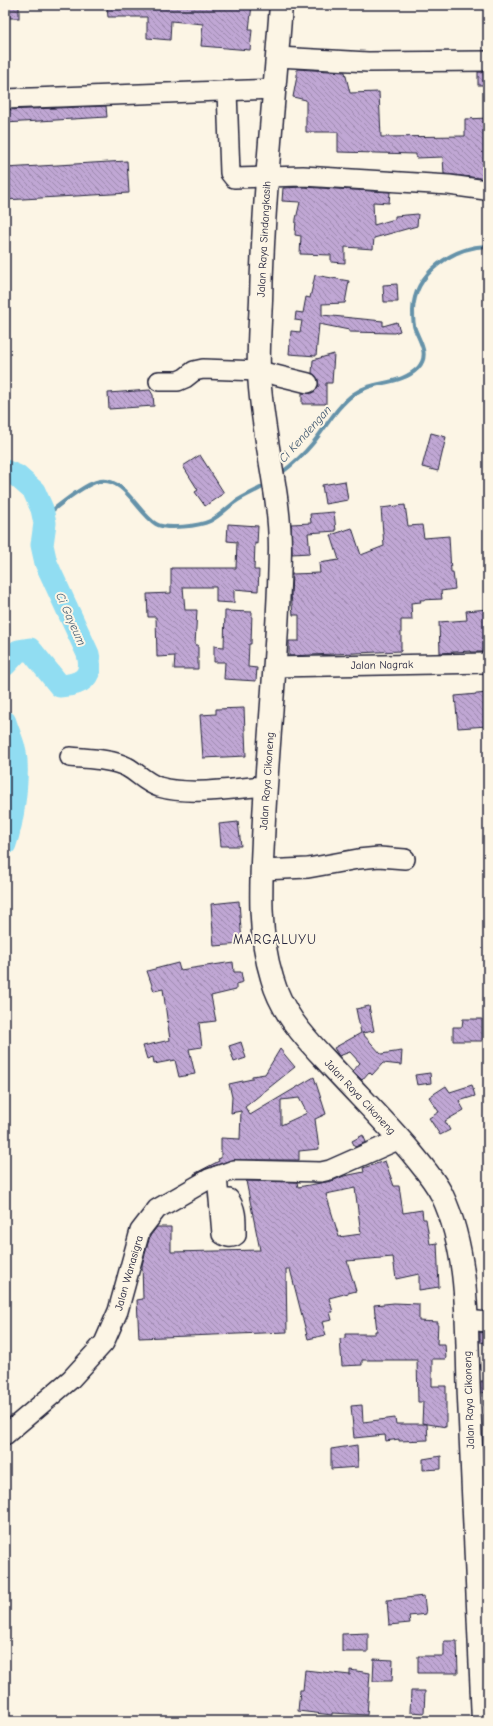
<svg xmlns="http://www.w3.org/2000/svg" width="493" height="1726" viewBox="0 0 493 1726" font-family="'Comic Neue',sans-serif">
<style>
.lines{fill:none;stroke-linecap:round;stroke-linejoin:round}
.stream{stroke:#6592a9;stroke-width:4}
.river{stroke:#91ddf2;stroke-width:23}
.building{fill:url(#building-back-hatch);stroke:#22223b;fill-rule:evenodd}
.minor-casing{stroke:#22223b;stroke-width:22}
.highway-casing{stroke:#22223b;stroke-width:25}
.minor{stroke:#fcf5e5;stroke-width:19}
.highway{stroke:#fcf5e5;stroke-width:22}
.labels{text-anchor:middle;dominant-baseline:central;stroke-width:4;stroke-linejoin:round;paint-order:stroke}
.street-label{font-size:11px;fill:#22223b;stroke:#fcf5e5}
.water-label{font-size:12px;font-style:italic;fill:#435a72;stroke:#fcf5e5}
.quarter-label{font-size:13px;letter-spacing:1px;fill:#22223b;stroke:#fcf5e5}
</style>
<defs>
<pattern id="building-back-hatch" width="6" height="6" patternUnits="userSpaceOnUse"><rect width="6" height="6" fill="#c0a7d4"/><path d="M-1 5l2 2M0 0l6 6M5-1l2 2" fill="none" stroke="#9c88ad"/></pattern>
</defs>
<rect width="100%" height="100%" fill="#fcf5e5"/>
<filter id="ink" filterUnits="userSpaceOnUse"><feTurbulence type="fractalNoise" baseFrequency=".025" numOctaves="2"/><feDisplacementMap in="SourceGraphic" scale="8" xChannelSelector="R" yChannelSelector="G"/><feConvolveMatrix kernelMatrix="1 2 1 2 8 2 1 2 1" color-interpolation-filters="sRGB"/></filter>
<g filter="url(#ink)">
<g class="lines">
<g class="stream">
<path d="M280 474C292 465 304 454 313 443 326 427 337 406 354 394 373 380 400 386 418 368 430 355 420 342 415 329 413 324 413 316 413 311 414 273 453 247 488 246"/>
<path d="M44 517C57 507 85 483 100 481 124 477 138 513 156 524 166 530 200 526 210 521 220 516 227 508 235 502 245 495 257 491 267 484"/>
</g>
<g class="river">
<path d="M5 471 17 476 34 491 42 509 45 523 42 545 46 563 88 654C94 678 81 685 60 686L30 649 18 651 5 665"/>
<path d="M5 722C8 732 13 742 15 752 19 776 13 821 5 844"/>
</g>
</g>
<g class="building">
<rect x="5" y="5" width="14" height="13"/>
<path d="M148 5H252L249 30H252L250 50 201 46 203 24 171 21 170 40 147 38V17H108L107 7Z"/>
<path d="M297 69 345 72 350 93 379 92 381 137 465 136V119L488 118V179L444 174 443 157 416 158V154L338 152V132H306V100L293 97 297 76Z"/>
<rect x="478" y="72" width="10" height="13"/>
<path d="M106 106 107 117 5 123V110Z"/>
<path d="M127 161 129 193 5 200V168Z"/>
<path d="M303 187 390 192 389 203 373 202 374 225 395 219V216L418 214 417 226 374 238 373 249 345 247V263L331 262V255L300 254 301 236 295 235 296 219 300 202 282 201 283 188Z"/>
<path d="M315 275 349 281 345 303 322 304V315L383 321V326L397 322 400 331 394 333 349 332V330L319 324 316 356 289 354 291 331 300 332 302 321 295 320 296 312 303 313 306 297 310 298Z"/>
<path d="M397 284 398 302H384L383 285Z"/>
<path d="M334 354 332 383H326V404H302V393H311L316 390 319 385 318 380 312 373 313 360Z"/>
<path d="M150 390 153 395 154 406 109 409 108 393Z"/>
<path d="M431 433 446 437 438 471 422 467Z"/>
<path d="M200 455 224 493 205 506 195 492 198 490 183 466Z"/>
<path d="M345 481 348 500 325 504 322 485Z"/>
<path d="M405 505 408 526 422 525 424 538 449 536 451 572H453L455 589 441 591 442 599 420 600 421 602 411 603 412 620H401V651L289 656V641H299V615H293L291 594 292 574 320 573 319 563 339 560 331 535 352 528 361 555 384 546 381 508Z"/>
<path d="M334 512 336 531 308 533 310 553 292 554 291 524 311 523 310 514Z"/>
<path d="M228 524 258 526 257 544 255 543 254 570H259L258 591 234 589V603L216 602V587H183L185 610H197L195 645H198V669H174L175 656 157 657 156 617H148L147 594 171 593V568H236L237 542 227 541Z"/>
<path d="M488 609V652H471V651L440 653 439 622 467 620 466 611Z"/>
<path d="M225 611 252 612 251 644H249L248 667 257 668 256 681 224 679 225 662H214V646L224 647Z"/>
<path d="M488 693V726L458 728 455 696Z"/>
<path d="M244 708 246 756 203 758 200 715 216 714V709Z"/>
<path d="M238 822 241 846H221L219 824Z"/>
<path d="M239 901 242 944 214 946 211 904Z"/>
<path d="M233 962 234 972H241L243 982 236 984V990L211 996 216 1021 199 1023 202 1047 189 1049 195 1074 179 1077 175 1060 154 1064 153 1057 147 1059 143 1046 170 1040 163 989 154 991 147 971 178 963 180 970Z"/>
<path d="M369 1006 374 1031 362 1033 381 1054 402 1051 401 1065 383 1063 372 1075 369 1072 362 1080 353 1071 360 1063 350 1052 339 1056 334 1048 361 1033 356 1009Z"/>
<path d="M463 1019H482V1041H453V1027H462Z"/>
<path d="M241 1042 246 1058 234 1062 229 1046Z"/>
<path d="M280 1049 295 1067 245 1107 250 1115 314 1077 326 1114 315 1119 319 1149 299 1151V1160H231L205 1169 194 1175V1174L219 1161 218 1159 221 1158V1138L240 1139 241 1111 231 1113 232 1097 229 1084 252 1079V1076L265 1074ZM299 1098 307 1113 281 1125V1100Z"/>
<path d="M430 1073 431 1083 417 1085 415 1075Z"/>
<path d="M472 1085 475 1096 459 1101 464 1110 445 1121 450 1130 440 1135 429 1118 439 1112 429 1097 446 1086 450 1092Z"/>
<path d="M363 1135 366 1142 355 1147 352 1141Z"/>
<path d="M385 1161 394 1186H399L403 1213 422 1210 423 1219H426L430 1244 437 1243 439 1287 419 1290V1274L396 1279 393 1257 347 1261 356 1291 329 1298 333 1312H330L332 1320 322 1322 326 1335 308 1339 290 1269H286L287 1332 139 1338 137 1300 143 1299 142 1265 150 1236 157 1227H171V1252L260 1250 246 1181 297 1182 298 1187 332 1181 344 1176 364 1172 363 1168ZM355 1188 361 1234 339 1237 326 1194Z"/>
<path d="M394 1303 419 1304V1321L438 1322 437 1344H445L446 1359H432V1386H446V1427L422 1423 423 1402H418L417 1360H362V1365L342 1366 340 1339 345 1338V1334H375V1331H377L374 1305Z"/>
<path d="M480 1332 488 1333V1343L480 1342Z"/>
<path d="M481 1381H488V1392L481 1393Z"/>
<path d="M362 1405 363 1422 395 1418 396 1424H427L428 1440 399 1441V1439L386 1441 385 1435 354 1438 351 1406Z"/>
<path d="M357 1445 358 1467 331 1469V1449Z"/>
<path d="M441 1456V1469L423 1470V1459Z"/>
<path d="M424 1596 426 1614 409 1616 410 1623 389 1625 387 1600Z"/>
<path d="M368 1633V1652H342V1634Z"/>
<path d="M444 1641H457L458 1673H418V1656H444Z"/>
<path d="M374 1659 393 1660 392 1681H373Z"/>
<path d="M305 1670 350 1675V1670L370 1673 367 1715 332 1713V1715L298 1711 300 1690H303Z"/>
<path d="M411 1691H425L424 1713 410 1712Z"/>
</g>
<g class="lines">
<g class="minor-casing">
<g id="minor">
<path d="M278 57 368 62 488 61"/>
<path d="M227 91 230 173 234 178 303 176 449 185 486 190"/>
<path d="M5 99 274 89"/>
<path d="M159 381H178L185 378 194 371 203 369 259 371 308 383"/>
<path d="M275 667 488 663"/>
<path d="M70 757C89 759 111 759 127 767 138 773 146 783 159 787 191 796 233 788 266 786"/>
<path d="M262 870 308 868 358 859 379 857 405 859"/>
<path d="M217 1176 222 1234C227 1237 231 1239 236 1235 236 1222 237 1209 229 1199L219 1198"/>
<path d="M466 1320 488 1322"/>
<path d="M5 1435 71 1379 104 1343 118 1311 140 1231 157 1209 209 1179 234 1170 321 1172 330 1170 400 1139"/>
</g>
</g>
<g class="highway-casing">
<path id="highway" d="M281 5C274 103 263 201 261 300 260 324 258 348 259 372 261 432 280 489 280 549 279 639 269 728 264 818 262 870 256 927 272 978 281 1011 303 1036 326 1060 354 1091 384 1120 411 1152 422 1166 434 1179 442 1195 471 1256 466 1333 469 1399 474 1506 479 1613 483 1721"/>
</g>
<use href="#minor" class="minor"/>
<use href="#highway" class="highway"/>
</g>
</g>
<g class="labels">
<g class="street-label">
<text transform="translate(264 239) rotate(-87)">Jalan Raya Sindangkasih</text>
<text transform="translate(382 665) rotate(-1)">Jalan Nagrak</text>
<text transform="translate(267 781) rotate(-86)">Jalan Raya Cikoneng</text>
<text transform="translate(360 1097) rotate(47)">Jalan Raya Cikoneng</text>
<text transform="translate(129 1273) rotate(-74)">Jalan Wanasigra</text>
<text transform="translate(469 1400) rotate(-92)">Jalan Raya Cikoneng</text>
</g>
<g class="water-label">
<text transform="translate(305 434) rotate(-48)">Ci Kendengan</text>
<text transform="translate(71 619) rotate(66)">Ci Gayeum</text>
</g>
<g class="quarter-label">
<text x="275" y="939">MARGALUYU</text>
</g>
</g>
<rect width="493" height="1726" fill="none" stroke="#fcf5e5" stroke-width="20"/>
<rect x="10" y="10" width="473" height="1706" fill="none" stroke="#22223b" stroke-width="1.5" filter="url(#ink)"/>
</svg>
